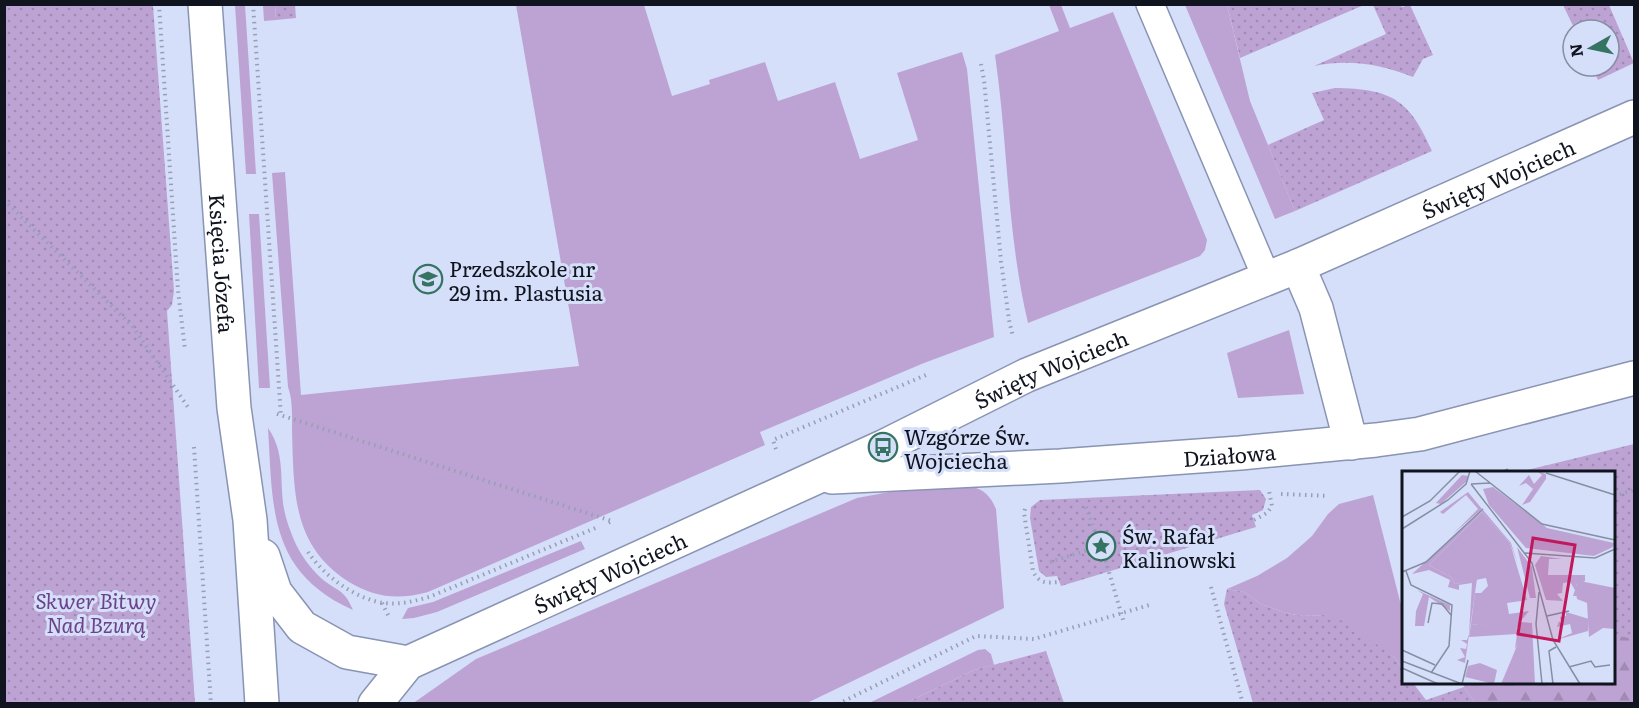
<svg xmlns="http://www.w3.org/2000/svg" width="1639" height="708" viewBox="0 0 1639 708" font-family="Literata,serif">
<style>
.grass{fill:#bda3d3}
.forest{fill:url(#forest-firs)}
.park{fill:url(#park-dots)}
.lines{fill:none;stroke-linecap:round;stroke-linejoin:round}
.service-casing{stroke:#8994b3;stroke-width:30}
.minor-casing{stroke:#8994b3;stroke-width:36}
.path{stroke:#979fb5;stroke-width:4;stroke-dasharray:1.5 4.5;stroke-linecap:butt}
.service{stroke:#fff;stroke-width:27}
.minor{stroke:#fff;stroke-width:33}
.labels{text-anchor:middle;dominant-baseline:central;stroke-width:6;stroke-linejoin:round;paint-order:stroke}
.street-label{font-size:21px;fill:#10141f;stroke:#d5dff9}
.poi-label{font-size:21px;fill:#10141f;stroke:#d5dff9;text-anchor:start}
.park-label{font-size:21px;font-style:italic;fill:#6c428a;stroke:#d5dff9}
.inset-road{fill:none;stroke:#868ea2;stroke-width:1.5}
.view{fill:#c2185b;fill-opacity:0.15;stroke:#c2185b;stroke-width:3}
.inset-edge{fill:none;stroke:#10141f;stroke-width:3}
</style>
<defs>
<pattern id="forest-firs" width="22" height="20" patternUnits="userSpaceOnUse" patternTransform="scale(1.5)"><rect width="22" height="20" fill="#bda3d3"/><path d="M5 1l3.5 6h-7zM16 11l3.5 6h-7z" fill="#a18bb5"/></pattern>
<pattern id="park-dots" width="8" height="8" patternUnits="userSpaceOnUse" patternTransform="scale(1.5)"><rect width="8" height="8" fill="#bda3d3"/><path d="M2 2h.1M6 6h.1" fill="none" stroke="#a18bb5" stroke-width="1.8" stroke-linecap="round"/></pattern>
</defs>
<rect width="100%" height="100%" fill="#d5dff9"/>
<g class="grass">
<path d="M235 5H245L256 174H246Z"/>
<path d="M263 5H275L276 20 264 21Z"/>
<path d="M516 5H644L672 96 710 84 709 80 765 62 778 101 835 82 860 159 918 140 897 73 962 52 967 69 994 337 924 363 760 432 765 445 428 592C398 600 376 598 349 582 292 546 294 492 292 432 292 417 293 401 288 387L272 173 285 172 301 395 579 366Z"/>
<path d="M1049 5H1061L1070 28 1113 12 1207 240 1205 250 1200 256 1028 323C1007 235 1008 144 995 55L1059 31Z"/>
<path d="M1185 5H1227L1250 101 1295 211 1275 219Z"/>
<path d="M249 214H259L270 388H259Z"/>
<path d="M1289 330 1304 394 1238 398 1227 353Z"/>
<path d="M268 428C286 454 279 479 284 509 286 520 290 530 294 540 300 554 310 568 321 578 337 592 344 588 353 610 268 572 273 507 268 428Z"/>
<path d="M970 486C984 490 990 495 996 509L1004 608 807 703 412 704 476 659 857 498 916 487Z"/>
<path d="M1373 495 1403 613V669L1394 657 1324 615 1303 616 1286 613 1261 604 1244 592 1227 589 1257 576 1287 558 1312 536 1328 514 1339 504Z"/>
<path d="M581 541 585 549 437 612 414 618 402 619 408 608 433 602Z"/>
<path d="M985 649 991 654 994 665 974 670 906 703 867 704 978 650Z"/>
</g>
<path class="forest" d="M1614 614 1634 615V703H1475L1464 687V682H1614Z"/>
<g class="park">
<path d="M4 5H153L174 291 172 305 167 311 195 703H5Z"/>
<path d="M275 5H295L296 18 276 20Z"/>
<path d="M1227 5V4L1364 5 1240 58Z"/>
<path d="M1373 5H1400L1402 7 1410 5 1433 55 1423 59 1413 77C1380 64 1349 59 1314 66L1386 34Z"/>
<path d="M1563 5H1609L1634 63 1598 80 1591 66H1609V30H1575Z"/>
<path d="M1335 88C1392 89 1409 99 1432 151L1295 211 1268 145 1324 120 1312 93Z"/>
<path d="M1634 444V639L1614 635V472H1519Z"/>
<path d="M1260 490 1266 499 1263 510 1252 515 1256 527 1061 586 1057 576 1046 577 1039 571 1030 518 1031 507 1040 500Z"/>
<path d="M1227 589 1244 592 1261 604 1286 613 1303 616 1324 615 1346 622 1394 657 1403 669 1404 682 1413 683 1426 700 1464 687 1463 683H1477L1464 687 1475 703H1253L1224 604Z"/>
<path d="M1046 651 1064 703H906L974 670Z"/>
</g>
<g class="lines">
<g class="service-casing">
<path id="service" d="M1150 4 1267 279"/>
</g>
<g class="minor-casing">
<g id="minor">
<path id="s1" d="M205 4 234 408 250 520 262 704"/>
<path d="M1298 266 1316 308 1351 443"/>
<path id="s2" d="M832 477 1060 466 1240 453 1376 440 1420 434 1634 378"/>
<path d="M263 556 275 592 302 627 347 652 408 663"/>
<path id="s3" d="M375 704 408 663 883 447 1027 375 1298 266 1634 117"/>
</g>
</g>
<g class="path">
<path d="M159 4 178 290 185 350"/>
<path d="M253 4 281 417"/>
<path d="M981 64 984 80 1001 261 1009 320 1013 337"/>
<path d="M4 200 133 327 190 410"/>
<path d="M277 414 612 521 608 523"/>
<path d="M194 447 211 704"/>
<path d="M776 449 773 440 926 375"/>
<path d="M1506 469 1507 472"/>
<path d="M1281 494 1329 496"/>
<path d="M1614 496 1634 490"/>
<path d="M1086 507 1097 537"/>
<path d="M1025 509 1024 513 1033 571C1039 584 1047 583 1059 582"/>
<path d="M1254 520 1267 513 1272 506 1269 491"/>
<circle cx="1100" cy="546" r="9"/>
<path d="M1109 544 1153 529"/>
<path d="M308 552C324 576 355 599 384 603 400 605 414 601 429 597L598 527"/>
<path d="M1104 555 1124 623"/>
<path d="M1050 562 1091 549"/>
<path d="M1211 587 1243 704"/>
<path d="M382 603 389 617"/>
<path d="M838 704 976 636 1034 639 1153 604"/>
</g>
<use href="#service" class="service"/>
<use href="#minor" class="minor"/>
</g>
<defs>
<g id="school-ring" transform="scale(1.5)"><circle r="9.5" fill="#d5dff9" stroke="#357462" stroke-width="1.5"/><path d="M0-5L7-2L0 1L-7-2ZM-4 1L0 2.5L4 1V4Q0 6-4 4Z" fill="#357462"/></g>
<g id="bus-ring" transform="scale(1.5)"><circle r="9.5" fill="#d5dff9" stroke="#357462" stroke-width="1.5"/><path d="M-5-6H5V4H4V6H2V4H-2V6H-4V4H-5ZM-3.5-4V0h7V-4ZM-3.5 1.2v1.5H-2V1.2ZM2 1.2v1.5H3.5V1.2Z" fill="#357462"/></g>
<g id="sight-ring" transform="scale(1.5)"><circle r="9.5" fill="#d5dff9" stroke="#357462" stroke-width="1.5"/><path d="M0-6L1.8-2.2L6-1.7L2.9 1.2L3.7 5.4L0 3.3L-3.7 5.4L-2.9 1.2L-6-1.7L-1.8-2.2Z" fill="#357462"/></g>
</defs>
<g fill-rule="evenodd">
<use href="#school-ring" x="428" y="279"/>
<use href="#bus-ring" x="883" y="447"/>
<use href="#sight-ring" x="1101" y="546"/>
</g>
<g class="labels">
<g class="street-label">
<text stroke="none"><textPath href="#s3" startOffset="1246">Święty Wojciech</textPath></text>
<text stroke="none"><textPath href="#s1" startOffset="260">Księcia Józefa</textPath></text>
<text stroke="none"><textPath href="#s3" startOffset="760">Święty Wojciech</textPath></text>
<text stroke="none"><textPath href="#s2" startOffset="398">Działowa</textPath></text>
<text stroke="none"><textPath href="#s3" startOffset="274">Święty Wojciech</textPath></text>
</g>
<g class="poi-label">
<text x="449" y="267">Przedszkole nr<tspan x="449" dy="24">29 im. Plastusia</tspan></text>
<text x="904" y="435">Wzgórze Św.<tspan x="904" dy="24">Wojciecha</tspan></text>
<text x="1122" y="534">Św. Rafał<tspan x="1122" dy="24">Kalinowski</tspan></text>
</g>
<g class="park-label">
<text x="96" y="599">Skwer Bitwy<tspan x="96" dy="24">Nad Bzurą</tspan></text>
</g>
</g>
<g transform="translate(1402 471)">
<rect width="213" height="213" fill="#d5dff9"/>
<path d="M60 4 66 5 64 11 39 33 34 32ZM66 21 80 38 51 63 76 38 64 24 41 43 38 41ZM81 39 109 72 116 93 108 72 80 41 27 94 49 106 53 113 75 108 63 192 55 189 63 186 58 177 64 178 65 173 59 169H65L67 163 70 112 57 114V119L46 116 48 109 27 99 10 103ZM115 76 130 96 134 127H128ZM139 85 160 88H147L146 104H183V110L174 114 175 125H171L173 119 168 111 161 112 160 122 155 123 161 130 144 129 133 94ZM15 119 48 134V140L27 126 22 155H13L14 140 21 123Z" fill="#bda3d3"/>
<path d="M178 110 213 117V158L201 157 187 166 185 132 175 128 173 116ZM69 153 115 158 119 153 122 163 113 178 115 163 67 166ZM78 192 95 199 92 213 63 206 66 195Z" fill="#bda3d3"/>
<path d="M135 0 144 3V8L128 31 120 34 131 18 124 12 117 15 127 4 132 13 140 4ZM91 16 145 57 212 72 211 76 192 85 124 77 87 34 81 18ZM80 41 108 72 125 129 105 132 107 143 127 140 118 151 130 152 133 213H99L120 163 119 153 113 159 69 153 73 122H79L86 115 84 107 53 113 49 106 27 94ZM164 141 187 148 186 160 154 169 170 162 168 153 155 156 157 150 160 154 158 146 164 145Z" fill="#bda3d3"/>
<path class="inset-road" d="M73 0 140 53 213 69M144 2 213 24M69 13 130 92 151 169 178 213M69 13 88 12M0 46 28 30 58 0M0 58 46 29 64 13 68 0M123 82 193 87 213 78M4 100 9 114 50 134 47 175 29 202M0 101 24 91 81 38M137 121 134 153 140 213M145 145 167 140M26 152 30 132 40 133 49 144M0 179 33 194M0 190 60 213M167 196 189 190 193 196 208 194M0 197 36 213M60 213 66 189M151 213 147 180 154 176"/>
<path class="view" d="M131 67 173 74 157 170 116 163Z"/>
<rect width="213" height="213" class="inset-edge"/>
</g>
<rect width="1639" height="708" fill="none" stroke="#10141f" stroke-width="12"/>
<g transform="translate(1591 48) rotate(261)"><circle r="28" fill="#d5dff9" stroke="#868ea2" stroke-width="1.5"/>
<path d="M0-4.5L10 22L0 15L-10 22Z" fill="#357462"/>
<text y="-9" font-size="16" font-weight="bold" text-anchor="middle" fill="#10141f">N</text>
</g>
</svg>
